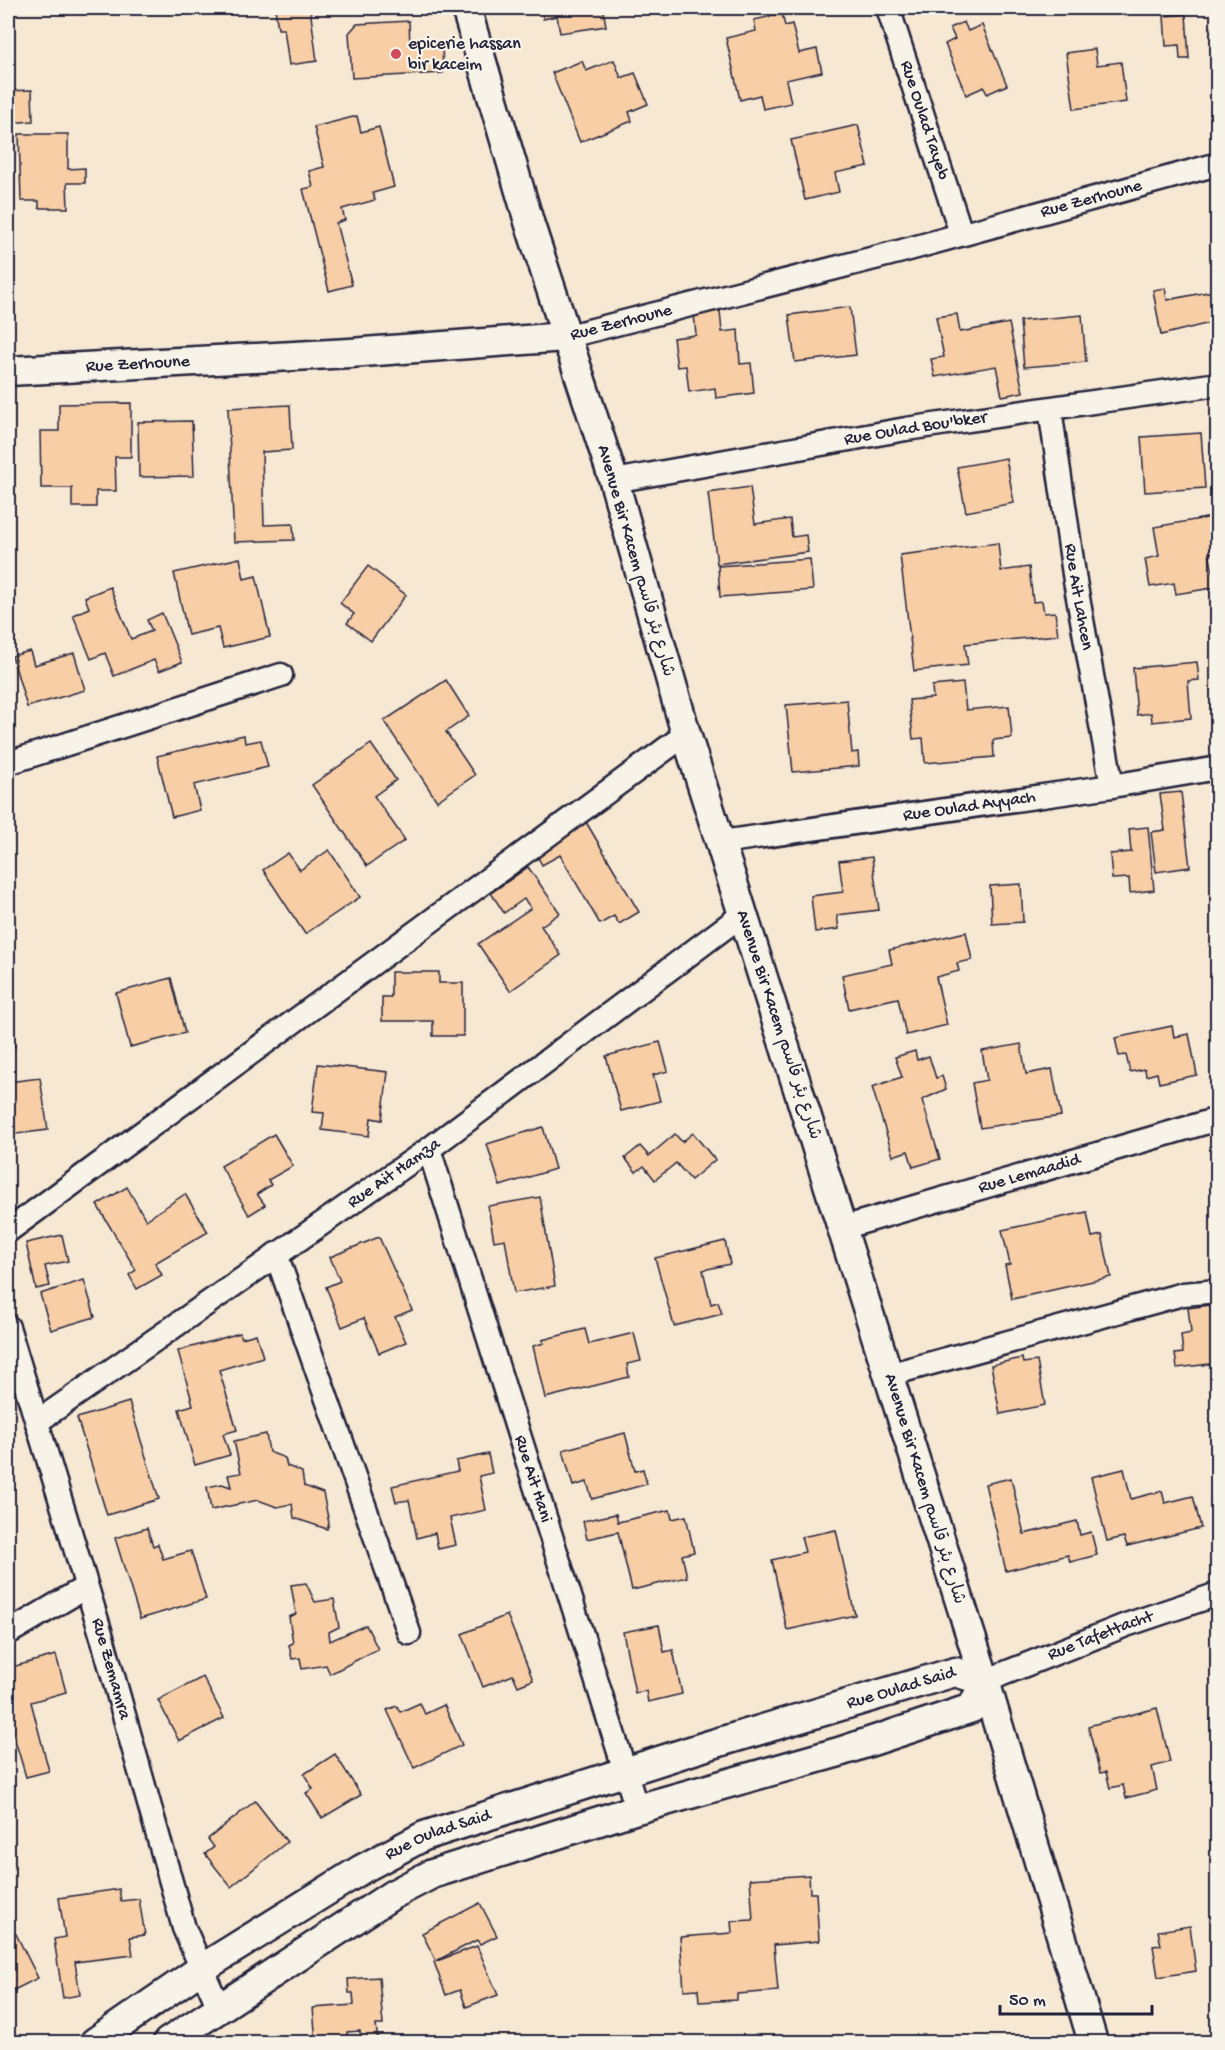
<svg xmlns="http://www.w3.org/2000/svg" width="1225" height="2050" viewBox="0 0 1225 2050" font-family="'Gochi Hand','Playpen Sans Arabic',sans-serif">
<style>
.building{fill:#f8cea7;stroke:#22223b;stroke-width:1.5}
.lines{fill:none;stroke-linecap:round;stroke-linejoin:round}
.minor-casing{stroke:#22223b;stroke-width:27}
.tertiary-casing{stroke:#22223b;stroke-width:33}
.minor{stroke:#f7f3e8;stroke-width:22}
.tertiary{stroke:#f7f3e8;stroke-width:28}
.poi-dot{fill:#d1495b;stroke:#f7f3e8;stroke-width:2}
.labels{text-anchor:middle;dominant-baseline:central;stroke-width:4.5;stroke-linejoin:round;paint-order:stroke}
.poi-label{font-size:18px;fill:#22223b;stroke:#f7f3e8;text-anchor:start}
.street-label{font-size:18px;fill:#22223b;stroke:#f7f3e8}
</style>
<rect width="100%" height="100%" fill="#f7e8d4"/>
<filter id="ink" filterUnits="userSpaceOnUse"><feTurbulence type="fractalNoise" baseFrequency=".0167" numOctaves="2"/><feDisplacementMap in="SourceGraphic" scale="12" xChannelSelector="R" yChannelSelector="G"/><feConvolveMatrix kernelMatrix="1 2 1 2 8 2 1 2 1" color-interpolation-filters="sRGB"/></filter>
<g filter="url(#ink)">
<g class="building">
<path d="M275 8H310L317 61 289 65 284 29H278Z"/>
<path d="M541 8H603L606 26 560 33 557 16 543 19Z"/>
<path d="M782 14 785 26 792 24 799 53 817 49 822 72 786 80 791 103 763 109 760 95 740 100 726 38 756 31 754 20Z"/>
<path d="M1186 14 1189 59H1180L1179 45 1166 46 1164 16Z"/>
<path d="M409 21 410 46 442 44 443 73 352 78 349 33 357 24Z"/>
<path d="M964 22 968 31 982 25 1007 85 987 94 984 87 966 95 945 44 955 39 950 28Z"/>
<path d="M1095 49 1097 65 1121 62 1126 102 1074 109 1066 53Z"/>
<path d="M614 60 621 78 635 73 648 104 629 112 632 121 580 142 552 73 582 61 586 71Z"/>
<path d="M32 90 33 121 8 123V91Z"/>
<path d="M357 116 361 132 379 127 394 187 373 193 375 200 342 209 345 220 336 223 352 285 329 291 303 189 313 187 309 171 324 167 314 127Z"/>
<path d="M858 125 868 166 835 173 839 192 805 200 791 140Z"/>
<path d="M19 134H68V169L85 168V183H67L68 208H39V201H21Z"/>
<path d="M1165 288 1167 300 1218 290V321L1161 335 1153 290Z"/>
<path d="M850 307 856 355 795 362 789 315Z"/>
<path d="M720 311 722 332 738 330 740 364 751 363 754 393 716 398 715 388 689 392 686 366 677 367 673 338 696 335 694 314Z"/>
<path d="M957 314 960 332 1009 323 1023 392 1002 396 996 366 935 377 931 359 944 357 936 317Z"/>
<path d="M1082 315 1086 362 1024 367 1020 321Z"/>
<path d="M131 403V457H115L116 491H96V507H72V488H41L40 431H59V404Z"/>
<path d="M290 405 292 450 262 452 264 525 293 524 294 540 234 542 228 408Z"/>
<path d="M192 421 194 476 139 477 138 422Z"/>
<path d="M1201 433 1205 488 1145 492 1141 437Z"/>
<path d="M1006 458 1014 503 966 512 957 467Z"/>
<path d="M750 487 755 524 790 519 792 537 806 535 808 552 717 564 708 493Z"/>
<path d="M1218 516V552L1209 553 1213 573 1218 572V587L1176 594 1174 583 1150 587 1145 559 1159 556 1154 527Z"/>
<path d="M998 543 1001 571 1029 567 1033 602 1042 601 1044 613 1055 612 1058 635 965 644 968 665 914 671 900 555Z"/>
<path d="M240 558 244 579 256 576 270 637 223 648 218 628 188 635 174 573Z"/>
<path d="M810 559 813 590 720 597 718 566Z"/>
<path d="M368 566 406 595 371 641 347 623 354 614 340 603Z"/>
<path d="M110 587 131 639 152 631 147 620 162 613 182 662 159 671 154 660 114 676 105 653 91 659 73 615 89 608 85 597Z"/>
<path d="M30 651 34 665 74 653 85 690 27 707 12 656Z"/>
<path d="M1197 662 1199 680 1188 681 1191 718 1152 722 1151 713 1137 715 1133 668Z"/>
<path d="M446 680 469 716 446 732 475 775 437 801 384 721Z"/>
<path d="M963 683 966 710 1009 706 1012 738 993 740 994 757 925 763 923 738 913 739 909 700 933 698 932 686Z"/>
<path d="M847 700 852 753 858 752 859 766 793 772 786 705Z"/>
<path d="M244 735 245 743 261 740 268 767 194 785 200 810 172 817 157 756Z"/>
<path d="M371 744 396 780 374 796 405 840 367 866 312 785Z"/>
<path d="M1181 792 1190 867 1156 872 1151 832 1165 830 1160 794Z"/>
<path d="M586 822 639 912 619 924 614 916 600 924 560 855 542 865 535 852Z"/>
<path d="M1148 827 1154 890 1130 893 1129 878 1112 879 1110 854 1131 852 1129 829Z"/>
<path d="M329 850 360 897 305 934 263 870 288 853 300 870Z"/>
<path d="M872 857 879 910 837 915 839 929 815 932 811 896 843 892 839 861Z"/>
<path d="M528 867 560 913 541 926 561 955 510 991 478 944 531 908 524 899 504 913 491 893Z"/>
<path d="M1021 884 1023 922 992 924 990 886Z"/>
<path d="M966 932 972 960 957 963 959 971 936 977 947 1025 906 1035 898 998 849 1009 842 975 892 964 889 950Z"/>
<path d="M391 972H439V983H463V1036H433V1021H382V997H391Z"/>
<path d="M171 978 185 1033 130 1047 116 993Z"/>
<path d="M8 1021 15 1047 8 1049Z"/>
<path d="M1172 1026 1174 1037 1189 1034 1197 1075 1159 1083 1157 1073 1146 1076 1145 1069 1130 1072 1126 1055 1119 1056 1115 1038Z"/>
<path d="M660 1042 668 1071 653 1075 660 1101 621 1111 606 1056Z"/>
<path d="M1021 1044 1026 1074 1052 1069 1061 1116 980 1128 972 1083 987 1080 982 1051Z"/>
<path d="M915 1051 917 1060 929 1056 936 1078 942 1076 946 1089 922 1100 940 1159 913 1167 908 1151 893 1156 872 1087 902 1077 895 1057Z"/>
<path d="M318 1064 388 1072 382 1120 371 1118 369 1136 322 1130 324 1113 312 1112Z"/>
<path d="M40 1078 48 1130 8 1135V1082Z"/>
<path d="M543 1127 555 1169 500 1186 487 1144Z"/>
<path d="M693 1133 715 1160 691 1180 676 1163 655 1180 644 1166 636 1172 625 1158 640 1146 649 1156 675 1134 682 1142Z"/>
<path d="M274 1134 293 1166 268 1180 271 1185 257 1194 265 1205 249 1215 221 1166Z"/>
<path d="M127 1187 146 1220 185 1194 208 1232 155 1263 162 1275 137 1289 129 1275 136 1270 97 1205Z"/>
<path d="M540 1197 555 1286 514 1293 505 1239 494 1241 488 1206Z"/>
<path d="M1087 1212 1092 1237 1102 1235 1111 1277 1012 1299 1005 1265 1010 1264 1002 1230Z"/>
<path d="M62 1235 68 1261 45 1266 50 1286 36 1289 26 1243Z"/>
<path d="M379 1237 412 1310 395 1317 406 1342 379 1353 364 1318 342 1327 326 1287 340 1281 330 1257Z"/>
<path d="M725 1241 730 1264 703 1270 711 1304 718 1302 722 1314 674 1326 655 1258Z"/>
<path d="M84 1280 95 1317 51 1330 40 1294Z"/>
<path d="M1211 1305 1213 1318H1218V1363L1177 1368 1175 1354 1183 1353 1181 1335 1191 1333 1188 1308Z"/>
<path d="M585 1329 589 1344 634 1333 641 1361 627 1364 629 1377 545 1398 533 1346 544 1343 542 1340Z"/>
<path d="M240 1333 242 1338 256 1334 263 1357 219 1370 237 1430 223 1434 230 1455 195 1465 179 1409 193 1405 178 1351Z"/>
<path d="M1022 1358 1023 1363 1037 1361 1045 1405 1000 1414 991 1365Z"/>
<path d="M129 1402 159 1499 107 1515 77 1418Z"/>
<path d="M625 1433 635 1471 643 1469 647 1484 592 1499 587 1482 573 1486 563 1450Z"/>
<path d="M266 1434 269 1452 285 1458 287 1466 302 1472 304 1486 323 1493 329 1523 327 1529 294 1518 292 1504 277 1507 258 1500 211 1510 207 1487 222 1484 231 1487 228 1475 241 1473 234 1441Z"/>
<path d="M488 1454 492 1473 479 1476 486 1510 450 1518 456 1545 438 1549 435 1533 417 1538 409 1500 396 1502 392 1486 458 1471 456 1461Z"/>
<path d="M1124 1469 1131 1499 1162 1491 1165 1503 1193 1496 1201 1528 1127 1546 1124 1537 1107 1541 1091 1477Z"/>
<path d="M1011 1478 1024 1534 1077 1521 1080 1535 1091 1532 1097 1555 1070 1562 1068 1555 1006 1571 985 1484Z"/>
<path d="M670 1510 672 1519 686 1516 694 1552 682 1555 687 1577 632 1590 618 1532 587 1539 583 1521 616 1514 618 1522Z"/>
<path d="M147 1528 153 1546 158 1544 163 1559 191 1551 206 1599 140 1619 115 1538Z"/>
<path d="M836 1530 855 1615 787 1630 772 1560 805 1552 801 1537Z"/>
<path d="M306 1583 315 1602 334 1599 339 1627 329 1632 330 1641 366 1625 378 1649 330 1674 326 1665 302 1669 300 1658 292 1659 289 1645 293 1643 289 1617 296 1614 291 1585Z"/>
<path d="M507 1615 533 1680 518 1686 513 1675 483 1687 462 1634Z"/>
<path d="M659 1625 664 1652 673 1650 682 1694 648 1702 646 1691 635 1693 623 1632Z"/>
<path d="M56 1655 66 1692 31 1702 49 1771 26 1777 8 1716V1668Z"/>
<path d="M203 1677 224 1718 179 1741 158 1700Z"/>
<path d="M420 1703 425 1714 444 1705 462 1745 414 1768 387 1710 397 1706 400 1712Z"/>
<path d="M1157 1708 1170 1762 1152 1767 1157 1790 1126 1798 1123 1785 1110 1788 1106 1772 1100 1773 1088 1726Z"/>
<path d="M335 1754 361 1795 322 1818 306 1793 313 1789 304 1774Z"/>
<path d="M255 1801 287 1842 231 1887 205 1854 214 1847 208 1839Z"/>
<path d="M809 1875 810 1893H816L819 1941 774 1945 778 1991 737 1994V2000L699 2002 698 1989 684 1990 680 1937 732 1933 731 1921 753 1920 750 1879Z"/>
<path d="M119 1889 121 1901 139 1899 145 1935 130 1937 133 1955 75 1962 80 1995 63 1998 54 1939 65 1937 59 1898Z"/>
<path d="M480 1903 497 1936 480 1944 477 1940 436 1961 422 1933Z"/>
<path d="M1190 1926 1196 1971 1158 1977 1153 1946 1161 1945 1158 1931Z"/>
<path d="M16 1934 38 1978 8 1993V1939Z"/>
<path d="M477 1946 498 1995 466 2007 460 1990 446 1995 434 1962Z"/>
<path d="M379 1977 383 2025H376L378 2042H361L360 2031 347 2032 348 2041 316 2042 313 2008 354 2005 353 1993H349L348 1979Z"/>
</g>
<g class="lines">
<g class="minor-casing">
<g id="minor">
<path id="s1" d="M888 8 961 233"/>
<path id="s2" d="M565 337 902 251 1218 164"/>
<path id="s3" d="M1050 409 1075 581 1112 786"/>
<path id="s4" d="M614 481 906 429 1218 384"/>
<path d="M8 763 281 675"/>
<path id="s5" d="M722 842 1112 786 1218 768"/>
<path id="s6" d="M429 1149 637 1809"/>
<path id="s7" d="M842 1228 1218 1119"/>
<path d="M8 1231 686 734"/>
<path d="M276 1254 409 1633"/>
<path id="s8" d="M8 1327 102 1637 184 1928 219 2008"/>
<path d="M888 1375 1183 1294 1218 1291"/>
<path id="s9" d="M37 1422 429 1149 743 914"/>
<path d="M8 1633 86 1587"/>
<path id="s10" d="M985 1681 1126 1625 1218 1594"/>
</g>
</g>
<g class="tertiary-casing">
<g id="tertiary">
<path d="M466 8 530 225 614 481 686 734 985 1681 1093 2042"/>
<path id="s11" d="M8 371 350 353 565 337"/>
<path id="s12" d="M95 2042 201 1969 362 1869 424 1836 706 1746 955 1672 985 1681 972 1708 839 1752 637 1809 432 1874 392 1895 168 2042"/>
</g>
</g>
<use href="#minor" class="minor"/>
<use href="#tertiary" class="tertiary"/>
</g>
</g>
<circle class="poi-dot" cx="396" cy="54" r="6"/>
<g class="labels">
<g class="poi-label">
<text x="408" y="44">epicerie hassan<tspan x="408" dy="21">bir kaceim</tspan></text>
</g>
<g class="street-label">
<text stroke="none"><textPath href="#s1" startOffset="118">Rue Oulad Tayeb</textPath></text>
<text stroke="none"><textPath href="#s2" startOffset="544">Rue Zerhoune</textPath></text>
<text stroke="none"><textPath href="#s2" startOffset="58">Rue Zerhoune</textPath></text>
<text stroke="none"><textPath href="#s11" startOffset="130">Rue Zerhoune</textPath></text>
<text stroke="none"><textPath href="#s4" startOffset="306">Rue Oulad Bou'bker</textPath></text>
<text transform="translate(635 561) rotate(74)">Avenue Bir Kacem شارع بئر قاسم</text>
<text stroke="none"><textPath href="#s3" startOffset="190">Rue Ait Lahcen</textPath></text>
<text stroke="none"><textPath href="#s5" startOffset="250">Rue Oulad Ayyach</textPath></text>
<text transform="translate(778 1025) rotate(72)">Avenue Bir Kacem شارع بئر قاسم</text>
<text stroke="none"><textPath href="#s9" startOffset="435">Rue Ait Hamza</textPath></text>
<text stroke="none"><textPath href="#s7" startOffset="195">Rue Lemaadid</textPath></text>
<text stroke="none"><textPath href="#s6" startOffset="346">Rue Ait Hani</textPath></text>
<text transform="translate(924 1489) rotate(73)">Avenue Bir Kacem شارع بئر قاسم</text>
<text stroke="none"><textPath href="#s10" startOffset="124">Rue Tafettacht</textPath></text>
<text stroke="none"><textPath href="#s8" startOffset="357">Rue Zemamra</textPath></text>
<text stroke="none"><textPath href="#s12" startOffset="888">Rue Oulad Said</textPath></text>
<text stroke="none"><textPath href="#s12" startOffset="402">Rue Oulad Said</textPath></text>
</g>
</g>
<rect width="1225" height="2050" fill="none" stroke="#f7f3e8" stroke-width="30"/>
<rect x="15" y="15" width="1195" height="2020" fill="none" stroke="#22223b" stroke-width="2" filter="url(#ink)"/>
<path d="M1000 2005v9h152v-9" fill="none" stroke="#22223b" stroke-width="3"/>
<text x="1009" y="2005" font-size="18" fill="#22223b" stroke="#f7f3e8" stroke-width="4.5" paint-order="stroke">50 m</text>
</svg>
